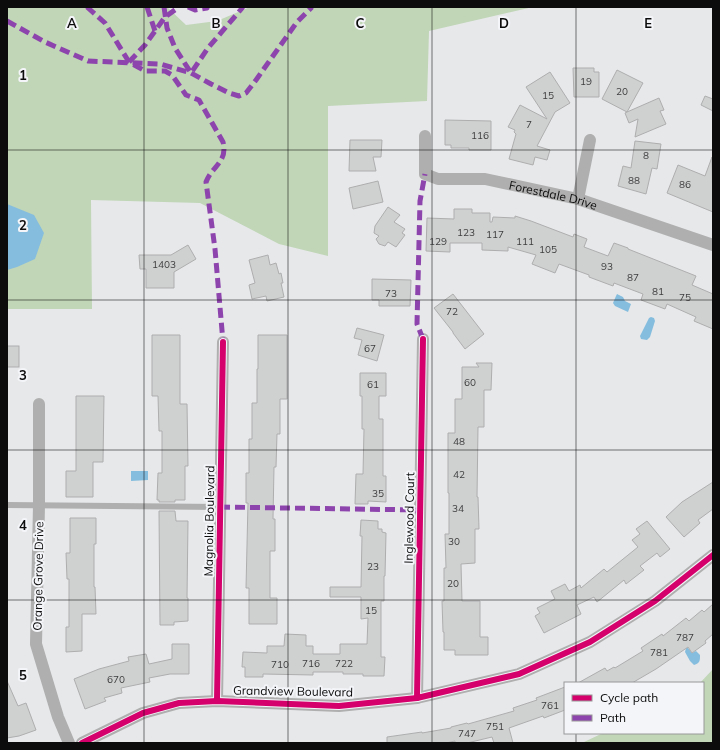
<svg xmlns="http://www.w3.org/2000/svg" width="720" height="750" viewBox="0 0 720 750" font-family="Mulish,sans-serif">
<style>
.green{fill:#c0d6b7}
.water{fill:#85bdde}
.building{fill:#cfd0d0;stroke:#aeaeaf}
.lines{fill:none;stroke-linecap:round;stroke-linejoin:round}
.service{stroke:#afafaf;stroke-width:6}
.minor{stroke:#afafaf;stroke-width:12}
.quiet{stroke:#8e44ad;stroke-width:5;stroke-dasharray:10 5;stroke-linecap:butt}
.cycleway-casing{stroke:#f4f5f8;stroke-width:8}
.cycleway{stroke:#d6006c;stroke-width:6}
.grid{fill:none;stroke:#0c0c0d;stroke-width:1;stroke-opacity:0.55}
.labels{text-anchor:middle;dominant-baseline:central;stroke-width:4;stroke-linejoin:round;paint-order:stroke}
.number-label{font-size:10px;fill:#3e3e3f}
.street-label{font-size:12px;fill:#0c0c0d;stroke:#f4f5f8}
.grid-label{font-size:13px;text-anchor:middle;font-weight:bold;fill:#0c0c0d;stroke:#f4f5f8;stroke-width:4;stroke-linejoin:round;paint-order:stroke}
</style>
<rect width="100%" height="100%" fill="#e7e8ea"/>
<g class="green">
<path d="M7 7H167L186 25 217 21 250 7H533L429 31 427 101 328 106V256L279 244 200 203 91 200 92 309H7Z"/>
<path d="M713 669V743H582L603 733H703V683H700Z"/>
</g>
<g class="water">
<path d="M7 204 34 215 44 233 35 259 17 267 7 270Z"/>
<path d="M617 294 623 297 625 301 631 304 628 312 615 306 613 303 616 296Z"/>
<path d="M651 317 654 318 655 321 650 337 647 340 641 339 640 336 649 318Z"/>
<path d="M131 471H148V480L131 481Z"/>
<path d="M686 648H688L692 653 696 651 700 655C700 661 700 663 694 665L690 661 685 652Z"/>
</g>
<g class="building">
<path d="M573 68H594V72H599V97H574Z"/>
<path d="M617 70 643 83 627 112 659 98 664 110 660 111 666 124 635 137 638 119 629 123 625 113 627 112 602 99Z"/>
<path d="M550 72 570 103 555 112 537 146 550 150 547 160 535 157 533 165 509 159 516 134 514 132 515 130 508 127 520 105 547 119 526 87Z"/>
<path d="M705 96 713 99V111L701 105Z"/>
<path d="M445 120 491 121V150H469V148H451V145H445Z"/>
<path d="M350 140H382L381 157H373L376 171H349Z"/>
<path d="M635 141 661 144 657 169 652 168 646 194 618 186 623 166 631 168Z"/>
<path d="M712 157 713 212 667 193 678 165 705 176Z"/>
<path d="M378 181 383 202 353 209 349 188Z"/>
<path d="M388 207 400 215 394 222 405 229 402 233 405 235 396 247 388 242 385 246 379 244 376 239 379 236 374 233 375 226Z"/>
<path d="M454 209H472V213H490V222H492L493 217 515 218V216L531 221 573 237 574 234 587 239 584 247 608 256 614 243 628 248V249L696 276 692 285 713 294V329L694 321 696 317 667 304 665 309 641 300 643 294 614 283 613 286 589 277V275L559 264 555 273 532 264 536 255 508 247V251L482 250V243H450V252L426 251 427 218 454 219Z"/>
<path d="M188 245 196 259 174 272V288H146V269H140L139 255H171Z"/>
<path d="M268 255 270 265 276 263 279 274 281 273 283 283H281L284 297 267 301 266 296 252 299 249 285 255 283 249 260Z"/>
<path d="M372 279 411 280 410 306H379V300H372Z"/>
<path d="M453 294 484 334 465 349 453 333V332L434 308Z"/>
<path d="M357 328 384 335 377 361 358 355 362 340 354 338Z"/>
<path d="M152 335H180V404H187L188 466H185V500H175V502H159V500H157L158 473H162V431H159L158 396H152Z"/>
<path d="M258 335H287V399H280V434H277L276 467H274L273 519H275V551H270V598H277V624H249V588H246L248 503H246V473H249V439H252V403H257V369H258Z"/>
<rect x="7" y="346" width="12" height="21"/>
<path d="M476 363H492L491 390H484V427H478L477 497H478L479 529H475V563L461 564 462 601H480V637H488V655H455V650H444V632H443L442 601H444V568H446L445 534H449V493H448V433H455V399H462V367H479Z"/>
<path d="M360 373H386V396H379V419H383V476H386V502L368 501V504H355L356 474H363L364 429H362V396H360Z"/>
<path d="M76 396H104L103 462H93V497H66V471H76Z"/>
<path d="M713 482V509L698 520 700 523 684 537 666 517 682 502Z"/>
<path d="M159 511H175L176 521H188L187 598H188V621L174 622V625H160Z"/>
<path d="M70 518H96V544H94V587H95L96 614H82V651L66 652V627H69V579H67L66 553H70Z"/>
<path d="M361 520 378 521V529H382V532L386 533 385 576H384V601H381V657H385L384 676H363V674H343V672H313V675L263 674V677H245V667H242L243 652 267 653V646H284L285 634 306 635V646H313V654H340V644H367L368 618 361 619V597H330V587H361L362 536H360Z"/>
<path d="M647 521 670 549 660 557 657 553 640 566 644 570 626 584 624 580 597 602 594 597 577 605 581 614 544 633 535 616 540 613 537 608 555 599 551 591 565 584 569 591 580 585 581 588 604 569 607 572 638 547 632 540 640 534 636 529Z"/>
<path d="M713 604V634L705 641 706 643 692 653 688 647 656 669 632 683H578L605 668 607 671 614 667 615 668 643 651 641 648 662 634 663 636 686 618 689 621 702 610 704 612Z"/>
<path d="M172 644H189V674H170L149 678 150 682 121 688 122 693 104 698 106 701 85 709 74 679 99 669 129 661 128 657 146 654 149 664 172 659Z"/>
<path d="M7 681 18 706 26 703 36 730 19 736 7 738Z"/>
<path d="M565 687V710L544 718 543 716 509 728 513 743H494L492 737 467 743H455V741L446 743H387V737L422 732V733L451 728V727L467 723 468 724 514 711 513 708 537 700 536 698Z"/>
</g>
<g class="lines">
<path class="service" d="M7 505 220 507"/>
<g class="minor">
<path id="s1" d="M425 136V174L438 179H485L578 199 713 245"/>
<path d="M578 199 590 140"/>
<path d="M39 404V505L36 644 58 717 69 743"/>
<path d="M417 698 423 339"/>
<path d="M217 701 223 342"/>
<path d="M82 743 143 713 179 703 217 701 339 706 417 698 519 674 590 642 655 601 713 555"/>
</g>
<g class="quiet">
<path d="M87 7 105 23 129 62 145 71H165L172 75 186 95 199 100 223 142C228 162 212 166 206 182L215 249 223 342"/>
<path d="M147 7 155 31"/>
<path d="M164 7 167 28 175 48 191 73 208 48 243 7"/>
<path d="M188 7 195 10 207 8 208 7"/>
<path d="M7 21 45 42 88 61 160 64 191 73 211 84 229 93 239 96 246 93 256 80 297 22 312 7"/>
<path d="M129 62 145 45 165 17 179 7"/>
<path d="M423 339 417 324 420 201 425 174"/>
<path d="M220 507 420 510"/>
</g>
<g class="cycleway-casing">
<g id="cycleway">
<path d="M417 698 423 339"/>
<path d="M217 701 223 342"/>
<path d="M82 743 143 713 179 703 217 701 339 706 417 698 519 674 590 642 655 601 713 555"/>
</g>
</g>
<use href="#cycleway" class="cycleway"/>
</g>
<path class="grid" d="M144 7V743M288 7V743M432 7V743M576 7V683M7 150H713M7 300H713M7 450H713M7 600H713M576 733V743"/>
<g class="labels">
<g class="number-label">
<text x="586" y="81">19</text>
<text x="622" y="91">20</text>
<text x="548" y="95">15</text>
<text x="529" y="124">7</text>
<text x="480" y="135">116</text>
<text x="646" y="155">8</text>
<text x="634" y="180">88</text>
<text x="685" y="184">86</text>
<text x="466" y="232">123</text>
<text x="495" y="234">117</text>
<text x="438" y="241">129</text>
<text x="525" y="241">111</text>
<text x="548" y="249">105</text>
<text x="164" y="264">1403</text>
<text x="607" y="266">93</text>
<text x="633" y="277">87</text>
<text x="658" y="291">81</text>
<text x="391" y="293">73</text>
<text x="685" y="297">75</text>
<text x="452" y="311">72</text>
<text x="370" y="348">67</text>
<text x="470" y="382">60</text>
<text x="373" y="384">61</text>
<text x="459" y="441">48</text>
<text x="459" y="474">42</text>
<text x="378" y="493">35</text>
<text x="458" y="508">34</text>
<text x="454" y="541">30</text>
<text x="373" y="566">23</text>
<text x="453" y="583">20</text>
<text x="371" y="610">15</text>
<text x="685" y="637">787</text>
<text x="659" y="652">781</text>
<text x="311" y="663">716</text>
<text x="344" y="663">722</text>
<text x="280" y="664">710</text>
<text x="116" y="679">670</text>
<text x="550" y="705">761</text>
<text x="495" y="726">751</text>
<text x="467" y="733">747</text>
</g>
<g class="street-label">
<text stroke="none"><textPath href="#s1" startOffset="169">Forestdale Drive</textPath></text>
<text transform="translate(409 518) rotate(-89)">Inglewood Court</text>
<text transform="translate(209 521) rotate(-89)">Magnolia Boulevard</text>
<text transform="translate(38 576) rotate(-89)">Orange Grove Drive</text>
<text transform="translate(293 691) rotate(1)">Grandview Boulevard</text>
</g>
</g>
<g class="grid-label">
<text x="72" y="28">A</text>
<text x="216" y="28">B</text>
<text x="360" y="28">C</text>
<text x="504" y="28">D</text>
<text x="648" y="28">E</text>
<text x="23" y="80">1</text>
<text x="23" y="230">2</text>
<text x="23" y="380">3</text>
<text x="23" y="530">4</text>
<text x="23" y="680">5</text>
</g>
<rect width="720" height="750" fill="none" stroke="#0c0c0d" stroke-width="16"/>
<rect x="564" y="682" width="140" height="52" fill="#f4f5f8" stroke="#97989a"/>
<rect x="572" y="695" width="20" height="6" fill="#d6006c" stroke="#97989a"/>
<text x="600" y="702" font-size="12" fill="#0c0c0d">Cycle path</text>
<rect x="572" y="715" width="20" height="6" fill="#8e44ad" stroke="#97989a"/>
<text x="600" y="722" font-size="12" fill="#0c0c0d">Path</text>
</svg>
